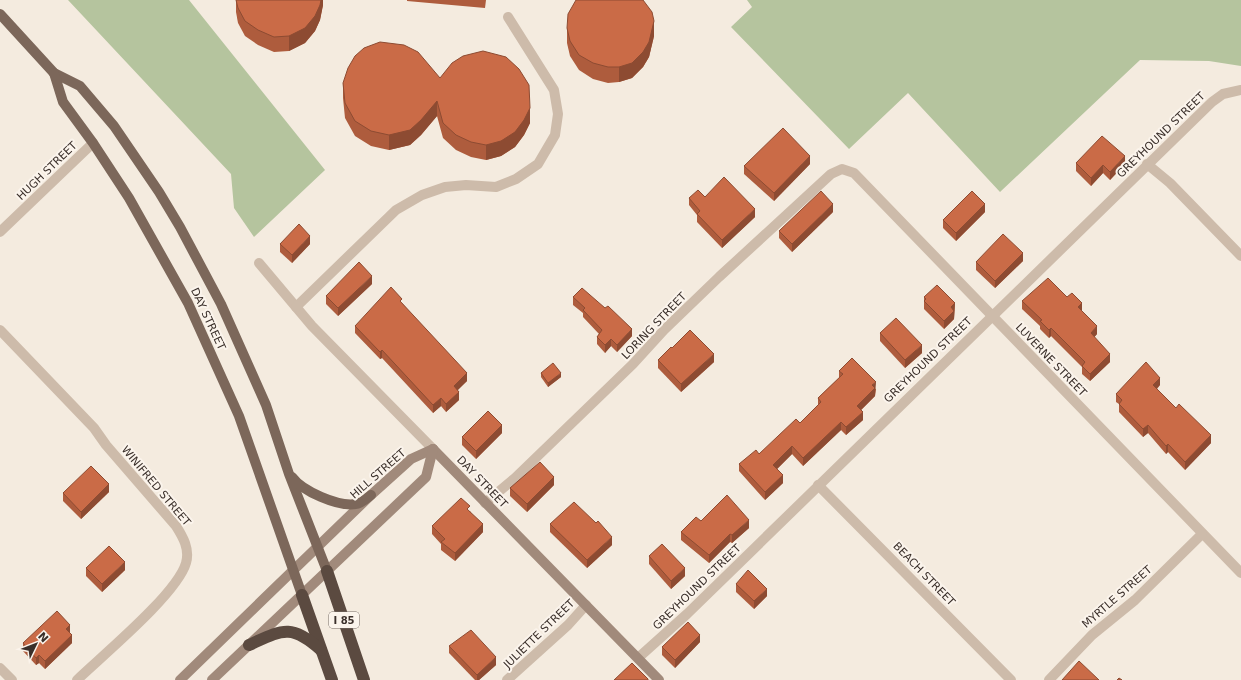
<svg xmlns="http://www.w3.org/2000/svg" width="1241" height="680" viewBox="0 0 1241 680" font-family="'DejaVu Sans',sans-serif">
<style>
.green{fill:#b5c49e}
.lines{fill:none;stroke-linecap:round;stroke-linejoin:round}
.street{stroke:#cdbbaa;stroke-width:10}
.secondary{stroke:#a18a7b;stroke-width:10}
.primary{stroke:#7c675a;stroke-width:10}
.highway{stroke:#5b4a40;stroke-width:12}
.wall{fill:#ae5c3d}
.shaded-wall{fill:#8d4b32}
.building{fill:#ca6b47;stroke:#8d4b32}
.labels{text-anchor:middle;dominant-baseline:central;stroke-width:4;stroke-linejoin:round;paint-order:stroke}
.shield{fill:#fbf4ec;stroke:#746a64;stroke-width:1}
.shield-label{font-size:10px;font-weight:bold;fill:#3a2f2a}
.street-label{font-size:11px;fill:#3a2f2a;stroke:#fbf4ec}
</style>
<rect width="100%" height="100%" fill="#f4ebdf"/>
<g class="green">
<path d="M68 0H189L325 170 254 237 234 208 231 174Z"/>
<path d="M747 0H1241V66L1209 61 1140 60 1000 192 908 93 849 149 731 27 752 7Z"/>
</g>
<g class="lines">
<g class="street">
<path d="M1147 164 1170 183 1241 256"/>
<path d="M0 232 93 143"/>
<path d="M259 263 312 326 433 449"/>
<path d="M296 307 396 210 422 195 445 187 466 185 496 187 516 179 538 164 555 135 558 114 554 90 508 17"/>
<path d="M0 330 94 428 106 445 176 526C183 537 190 549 186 563 177 594 103 655 77 680"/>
<path d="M818 485 1011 680"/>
<path d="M485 503 515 478 633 364 664 330 719 277 831 174 842 169 854 173 1241 573"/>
<path d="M638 658 687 614 1212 102 1223 94 1241 90"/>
<path d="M0 668 12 680"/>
<path d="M507 680 568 625 586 605"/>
<path d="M1049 680 1092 635 1135 600 1202 534"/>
</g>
<g class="secondary">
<path d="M433 449 659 680"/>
<path d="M180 680 371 495 411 459 433 449"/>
<path d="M212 680 426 477 433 449"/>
</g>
<g class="primary">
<path d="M0 14 54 73 80 86 114 126 159 192 180 227 221 304 266 405 289 474 327 571"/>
<path d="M54 73 63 102 93 143 129 198 188 303 239 416 302 595"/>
<path d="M292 477C302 491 338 507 356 504 361 504 367 498 371 495"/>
</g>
<g class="highway">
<path d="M327 571 364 680"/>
<path d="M302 595 332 680"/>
<path d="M249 645C282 630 291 623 321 650"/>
</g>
</g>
<g class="wall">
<path d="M236 0H323V5L320 20 315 31 305 43 289 51 274 52 258 45 245 36 238 23 236 12Z"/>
<path d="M407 0H486L485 8 407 1Z"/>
<path d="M567 28 654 36 649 57 643 67 632 78 619 82 608 83 593 79 579 70 570 56 567 43Z"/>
<path d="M440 78 530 123 524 135 515 147 501 156 486 160 471 157 456 150 443 138 437 116 421 135 410 145 389 150 371 146 355 136 345 118 343 98V83Z"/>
<path d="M1076 163 1125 164 1110 180 1103 173 1091 186 1076 171Z"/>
<path d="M810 164 774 201 744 174V166Z"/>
<path d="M705 197 755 217 722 248 697 222V215L689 205V198Z"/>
<path d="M833 212 792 252 779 238V231Z"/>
<path d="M985 212 956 241 943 228V220Z"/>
<path d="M280 244H310L292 263 280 252Z"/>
<path d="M1023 261 995 288 976 270V262Z"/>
<path d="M372 284 338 316 326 304V296Z"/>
<path d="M573 297 632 336 617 352 611 346 605 353 597 344V337L599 334 583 317V313L573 305Z"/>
<path d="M924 297 955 303 954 319 944 329 924 309Z"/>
<path d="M1022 301 1082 311 1097 334 1094 337 1110 362 1090 381 1082 374V367L1051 336 1049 338 1040 329V326L1022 309Z"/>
<path d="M402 303 467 381 457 390 459 400 446 412 441 406 433 413 382 358 380 359 355 333V326Z"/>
<path d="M880 333 922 353 905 368 880 341Z"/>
<path d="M658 360 714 362 681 392 658 368Z"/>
<path d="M839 371 876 389 875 396 861 410 863 420 846 435 841 430 803 466 792 454 777 469 783 483 765 500 739 471V464L759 454 800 423 818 405V398L839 378Z"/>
<path d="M541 373 561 377 548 387 541 377Z"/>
<path d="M1160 385 1157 389 1211 443 1185 470 1168 452 1166 454 1148 433 1143 437 1119 412V404L1116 402V394Z"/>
<path d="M502 433 476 459 462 445V437Z"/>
<path d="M554 485 527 512 510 496V488Z"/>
<path d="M109 492 81 519 63 501V493Z"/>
<path d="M470 511 483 532 455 561 441 550V544L432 534V526Z"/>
<path d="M701 521 749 528 732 543 730 542 709 563 681 540V532Z"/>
<path d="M550 524 612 545 587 568 550 532Z"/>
<path d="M649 556 685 576 671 589 649 564Z"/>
<path d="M86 568 125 570 102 592 86 576Z"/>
<path d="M736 584 767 596 754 609 736 592Z"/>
<path d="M70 633 72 643 45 669 39 663 36 665 23 651V643Z"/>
<path d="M700 642 675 668 662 655V647Z"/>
<path d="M449 646 496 665 479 680H475L449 653Z"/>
</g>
<g class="shaded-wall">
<path d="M321 0H323V5L320 20 315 31 305 43 289 51V36Z"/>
<path d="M654 21V36L649 57 643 67 632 78 619 82V67Z"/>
<path d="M437 101V116L421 135 410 145 389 150V135Z"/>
<path d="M530 108V123L524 135 515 147 501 156 486 160V145Z"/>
<path d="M810 156V164L774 201V193Z"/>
<path d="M1125 156V164L1110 180V172Z"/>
<path d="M1103 165V173L1091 186V178Z"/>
<path d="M833 204V212L792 252V244Z"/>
<path d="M985 204V212L956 241V233Z"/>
<path d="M755 209V217L722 248V240Z"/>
<path d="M310 236V244L292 263V255Z"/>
<path d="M1023 253V261L995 288V281Z"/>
<path d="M372 276V284L338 316V308Z"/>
<path d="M955 303 954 319 944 329V321L951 307Z"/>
<path d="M1082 303V311L1078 307Z"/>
<path d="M1097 326V334L1091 341V333Z"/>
<path d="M1051 328V336L1049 338V330Z"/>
<path d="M632 329V336L617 352V345Z"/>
<path d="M611 339V346L605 353V345Z"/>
<path d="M922 345V353L905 368V360Z"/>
<path d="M382 350V358L380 359V352Z"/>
<path d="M714 354V362L681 392V384Z"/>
<path d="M1110 354V362L1090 381V374Z"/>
<path d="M467 373V381L454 394V386Z"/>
<path d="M561 373V377L548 387V383Z"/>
<path d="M1160 378V385L1153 392V385Z"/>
<path d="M876 382 875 396 857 414V406L872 385Z"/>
<path d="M459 392V400L446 412V404Z"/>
<path d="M441 398V406L433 413V405Z"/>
<path d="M863 412V420L846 435V427Z"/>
<path d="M841 422V430L803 466V458Z"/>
<path d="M502 425V433L476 459V451Z"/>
<path d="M1148 425V433L1143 437V429Z"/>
<path d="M1211 435V443L1185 470V462Z"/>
<path d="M1168 444V452L1166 454V446Z"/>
<path d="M792 446V454L773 473V465Z"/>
<path d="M783 475V483L765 500V492Z"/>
<path d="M554 477V485L527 512V504Z"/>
<path d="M109 484V492L81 519V512Z"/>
<path d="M749 520V528L732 543V535Z"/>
<path d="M483 524V532L455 561V553Z"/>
<path d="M730 534V542L709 563V555Z"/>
<path d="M612 537V545L587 568V560Z"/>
<path d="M125 562V570L102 592V584Z"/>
<path d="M685 568V576L671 589V581Z"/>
<path d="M767 589V596L754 609V601Z"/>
<path d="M70 625V633L66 629Z"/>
<path d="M72 635V643L45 669V661Z"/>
<path d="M700 635V642L675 668V660Z"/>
<path d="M39 655V663L36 665V658Z"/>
<path d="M496 657V665L479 680H477V675Z"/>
</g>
<g class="building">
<path d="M236 0H321L320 5 315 16 305 28 289 36 274 37 258 30 245 21 238 8Z"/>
<path d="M576 0H643L652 12 654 21 649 42 643 52 632 63 619 67H608L593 63 579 55 570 41 567 28 568 14Z"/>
<path d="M380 42 404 45 418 52 440 78 452 63 463 56 483 51 506 57 519 69 529 85 530 108 524 120 515 132 501 141 486 145 471 142 456 135 443 123 437 101 421 120 410 130 389 135 371 131 355 121 345 103 343 83 348 68 355 56 364 48Z"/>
<path d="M783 128 810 156 774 193 744 166Z"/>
<path d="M1102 136 1125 156 1110 172 1103 165 1091 178 1076 163Z"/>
<path d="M724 177 755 209 722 240 697 214 700 211 689 198 698 190 705 197Z"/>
<path d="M821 191 833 204 792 244 779 231Z"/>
<path d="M972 191 985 204 956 233 943 220Z"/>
<path d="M299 224 310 236 292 255 280 244Z"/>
<path d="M1003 234 1023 253 995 281 976 262Z"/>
<path d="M359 262 372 276 338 308 326 296Z"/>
<path d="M1048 278 1067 297 1072 293 1082 303 1078 307 1097 326 1091 333 1110 354 1090 374 1082 366 1085 362 1051 328 1049 330 1040 321 1042 320 1022 301Z"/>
<path d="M937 285 955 303 951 307 954 311 944 321 924 301 926 299 924 297Z"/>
<path d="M391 287 402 299 400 301 467 373 454 386 459 392 446 404 441 398 433 405 382 350 380 352 355 326Z"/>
<path d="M582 288 605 308 608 306 632 329 617 345 611 339 605 345 597 337 602 330 583 310 585 308 573 297Z"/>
<path d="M896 318 922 345 905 360 880 333Z"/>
<path d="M690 330 714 354 681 384 658 360 671 347 672 348Z"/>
<path d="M852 358 876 382 872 385 875 388 857 406 863 412 846 427 841 422 803 458 792 446 773 465 783 475 765 492 739 464 756 450 759 454 796 419 800 423 821 402 818 398 843 374 839 371Z"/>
<path d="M1146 362 1160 378 1153 385 1176 408 1179 404 1211 435 1185 462 1168 444 1166 446 1148 425 1143 429 1119 404 1122 400 1116 394Z"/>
<path d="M553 363 561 373 548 383 541 373Z"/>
<path d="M488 411 502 425 476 451 462 437Z"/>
<path d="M540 462 554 477 527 504 510 488Z"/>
<path d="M91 466 109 484 81 512 63 493Z"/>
<path d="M727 495 749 520 732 535 730 534 709 555 681 532 696 517 701 521Z"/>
<path d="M461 498 470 506 467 509 483 524 455 553 441 542 445 539 432 526Z"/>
<path d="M574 502 596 523 598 521 612 537 587 560 550 524Z"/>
<path d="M662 544 685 568 671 581 649 556Z"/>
<path d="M109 546 125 562 102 584 86 568Z"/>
<path d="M748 570 767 589 754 601 736 584Z"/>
<path d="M57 611 70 625 66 629 72 635 45 661 39 655 36 658 23 643Z"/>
<path d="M688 622 700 635 675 660 662 647Z"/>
<path d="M471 630 496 657 477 675 449 646Z"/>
<path d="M1079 661 1099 680H1062Z"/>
<path d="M632 663 648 679V680H614Z"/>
<path d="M1119 678 1122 680H1117Z"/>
</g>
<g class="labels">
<rect class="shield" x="329" y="612" width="30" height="16" rx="3"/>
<g class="shield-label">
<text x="344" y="620">I 85</text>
</g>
<g class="street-label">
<text transform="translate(1161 135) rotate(-44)">GREYHOUND STREET</text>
<text transform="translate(47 171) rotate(-44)">HUGH STREET</text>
<text transform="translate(208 319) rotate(65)">DAY STREET</text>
<text transform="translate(654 326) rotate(-46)">LORING STREET</text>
<text transform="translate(928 360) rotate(-44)">GREYHOUND STREET</text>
<text transform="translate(1051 360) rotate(46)">LUVERNE STREET</text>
<text transform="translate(378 474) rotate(-41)">HILL STREET</text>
<text transform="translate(482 482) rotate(46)">DAY STREET</text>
<text transform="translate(156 486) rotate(50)">WINIFRED STREET</text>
<text transform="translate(924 574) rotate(46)">BEACH STREET</text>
<text transform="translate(697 587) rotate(-44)">GREYHOUND STREET</text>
<text transform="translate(1117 597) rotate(-41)">MYRTLE STREET</text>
<text transform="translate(539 634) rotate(-44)">JULIETTE STREET</text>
</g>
</g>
<g transform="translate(36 644) rotate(47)" stroke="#fbf4ec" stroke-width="3" paint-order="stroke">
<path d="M0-3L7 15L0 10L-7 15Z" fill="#3a2f2a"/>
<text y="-6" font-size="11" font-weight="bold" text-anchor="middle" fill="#3a2f2a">N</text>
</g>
</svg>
